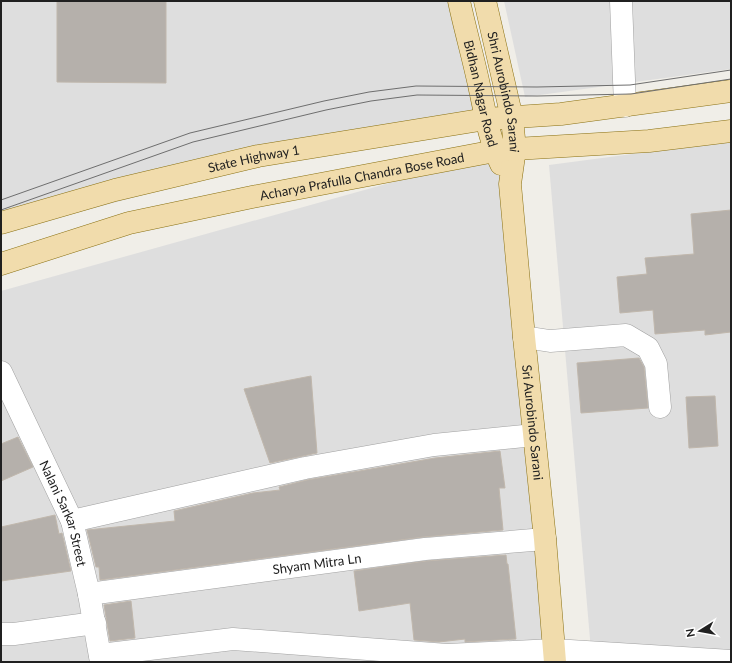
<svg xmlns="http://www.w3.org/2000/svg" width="732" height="663" viewBox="0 0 732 663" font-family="Lato,sans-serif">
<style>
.residential{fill:#dedede}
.building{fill:#b5b0ab;stroke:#c0b7ac}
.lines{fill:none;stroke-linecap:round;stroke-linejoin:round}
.minor-casing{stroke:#a1a1a1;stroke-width:23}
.major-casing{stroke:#8a7113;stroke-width:23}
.minor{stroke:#fff;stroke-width:22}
.major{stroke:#f1dcac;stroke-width:22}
.tram{stroke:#6e6e6e;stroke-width:1}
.labels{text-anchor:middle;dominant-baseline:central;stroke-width:3;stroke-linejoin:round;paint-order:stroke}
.street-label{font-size:13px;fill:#202020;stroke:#fff}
</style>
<rect width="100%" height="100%" fill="#f0eee8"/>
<g class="residential">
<path d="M1 1H469L495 113 165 189 1 233Z"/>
<path d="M504 1H731V69L525 97Z"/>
<path d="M731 141V662H592L549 165Z"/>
<path d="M501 152 545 662H1V291Z"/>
</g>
<g class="building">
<path d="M57 1H166V83L57 82Z"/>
<path d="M731 210V332L705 335V330L655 334 653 310 620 313 617 277 647 274 645 258 694 254 691 214Z"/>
<path d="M639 358 644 367 648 408 581 413 577 363Z"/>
<path d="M311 376 317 453 270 463 244 389Z"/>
<path d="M715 396 718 446 689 448 686 397Z"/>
<path d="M18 437 33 467 1 481V444Z"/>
<path d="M500 451 505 488H499L503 530 423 537 100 580 99 567H96L87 530 175 521 174 511 253 493 280 490 279 487 307 480 435 458Z"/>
<path d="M55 515 59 534 62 533 71 571 1 581V527Z"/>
<path d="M506 555 507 564H508L516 639 465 642V639L439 642 414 640 410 603 359 611 354 571 426 561Z"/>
<path d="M131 601 135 638 110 641 104 605Z"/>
</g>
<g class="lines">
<g class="minor-casing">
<g id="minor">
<path d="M621 1 625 106"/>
<path d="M524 337 550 341 626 335 648 348 656 364 660 407"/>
<path id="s1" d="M1 372 72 521 89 594 101 662"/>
<path d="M72 521 305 468 434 445 534 435"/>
<path id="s2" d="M89 594 425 549 545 539"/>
<path d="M1 634H14L95 623"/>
<path d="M100 655 233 639 447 655 554 650 731 661"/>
</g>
</g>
<g class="major-casing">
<g id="major">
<path id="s3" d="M459 1C465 29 473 57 479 85 485 112 489 139 501 164"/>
<path id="s4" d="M485 1 512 118 515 149 510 184 524 337 545 539 555 662"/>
<path id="s5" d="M1 223 115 190 258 156 486 119 561 114 731 91"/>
<path id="s6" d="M1 264 129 223 252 197 495 151 515 149 649 141 731 131"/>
</g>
</g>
<use href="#minor" class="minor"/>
<use href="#major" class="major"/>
<g class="tram">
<path d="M1 200 190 133 324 101 369 92 416 86 537 87 630 85 731 70"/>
<path d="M1 210 193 142 326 110 371 101 417 95 537 96 631 94 731 79"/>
</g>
</g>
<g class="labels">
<g class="street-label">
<text stroke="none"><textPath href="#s4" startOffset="93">Shri Aurobindo Sarani</textPath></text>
<text stroke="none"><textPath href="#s3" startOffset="95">Bidhan Nagar Road</textPath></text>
<text stroke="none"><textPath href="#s5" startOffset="261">State Highway 1</textPath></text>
<text stroke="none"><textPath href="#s6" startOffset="372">Acharya Prafulla Chandra Bose Road</textPath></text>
<text stroke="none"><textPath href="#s4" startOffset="426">Sri Aurobindo Sarani</textPath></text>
<text stroke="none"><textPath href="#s1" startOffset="155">Nalani Sarkar Street</textPath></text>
<text stroke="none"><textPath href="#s2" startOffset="230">Shyam Mitra Ln</textPath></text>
</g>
</g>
<rect width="732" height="663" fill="none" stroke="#202020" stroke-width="4"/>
<g transform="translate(700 631) rotate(259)" stroke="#ffffff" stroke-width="3" paint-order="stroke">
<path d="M0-3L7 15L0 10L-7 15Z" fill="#202020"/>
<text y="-6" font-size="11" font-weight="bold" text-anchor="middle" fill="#202020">N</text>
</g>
</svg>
